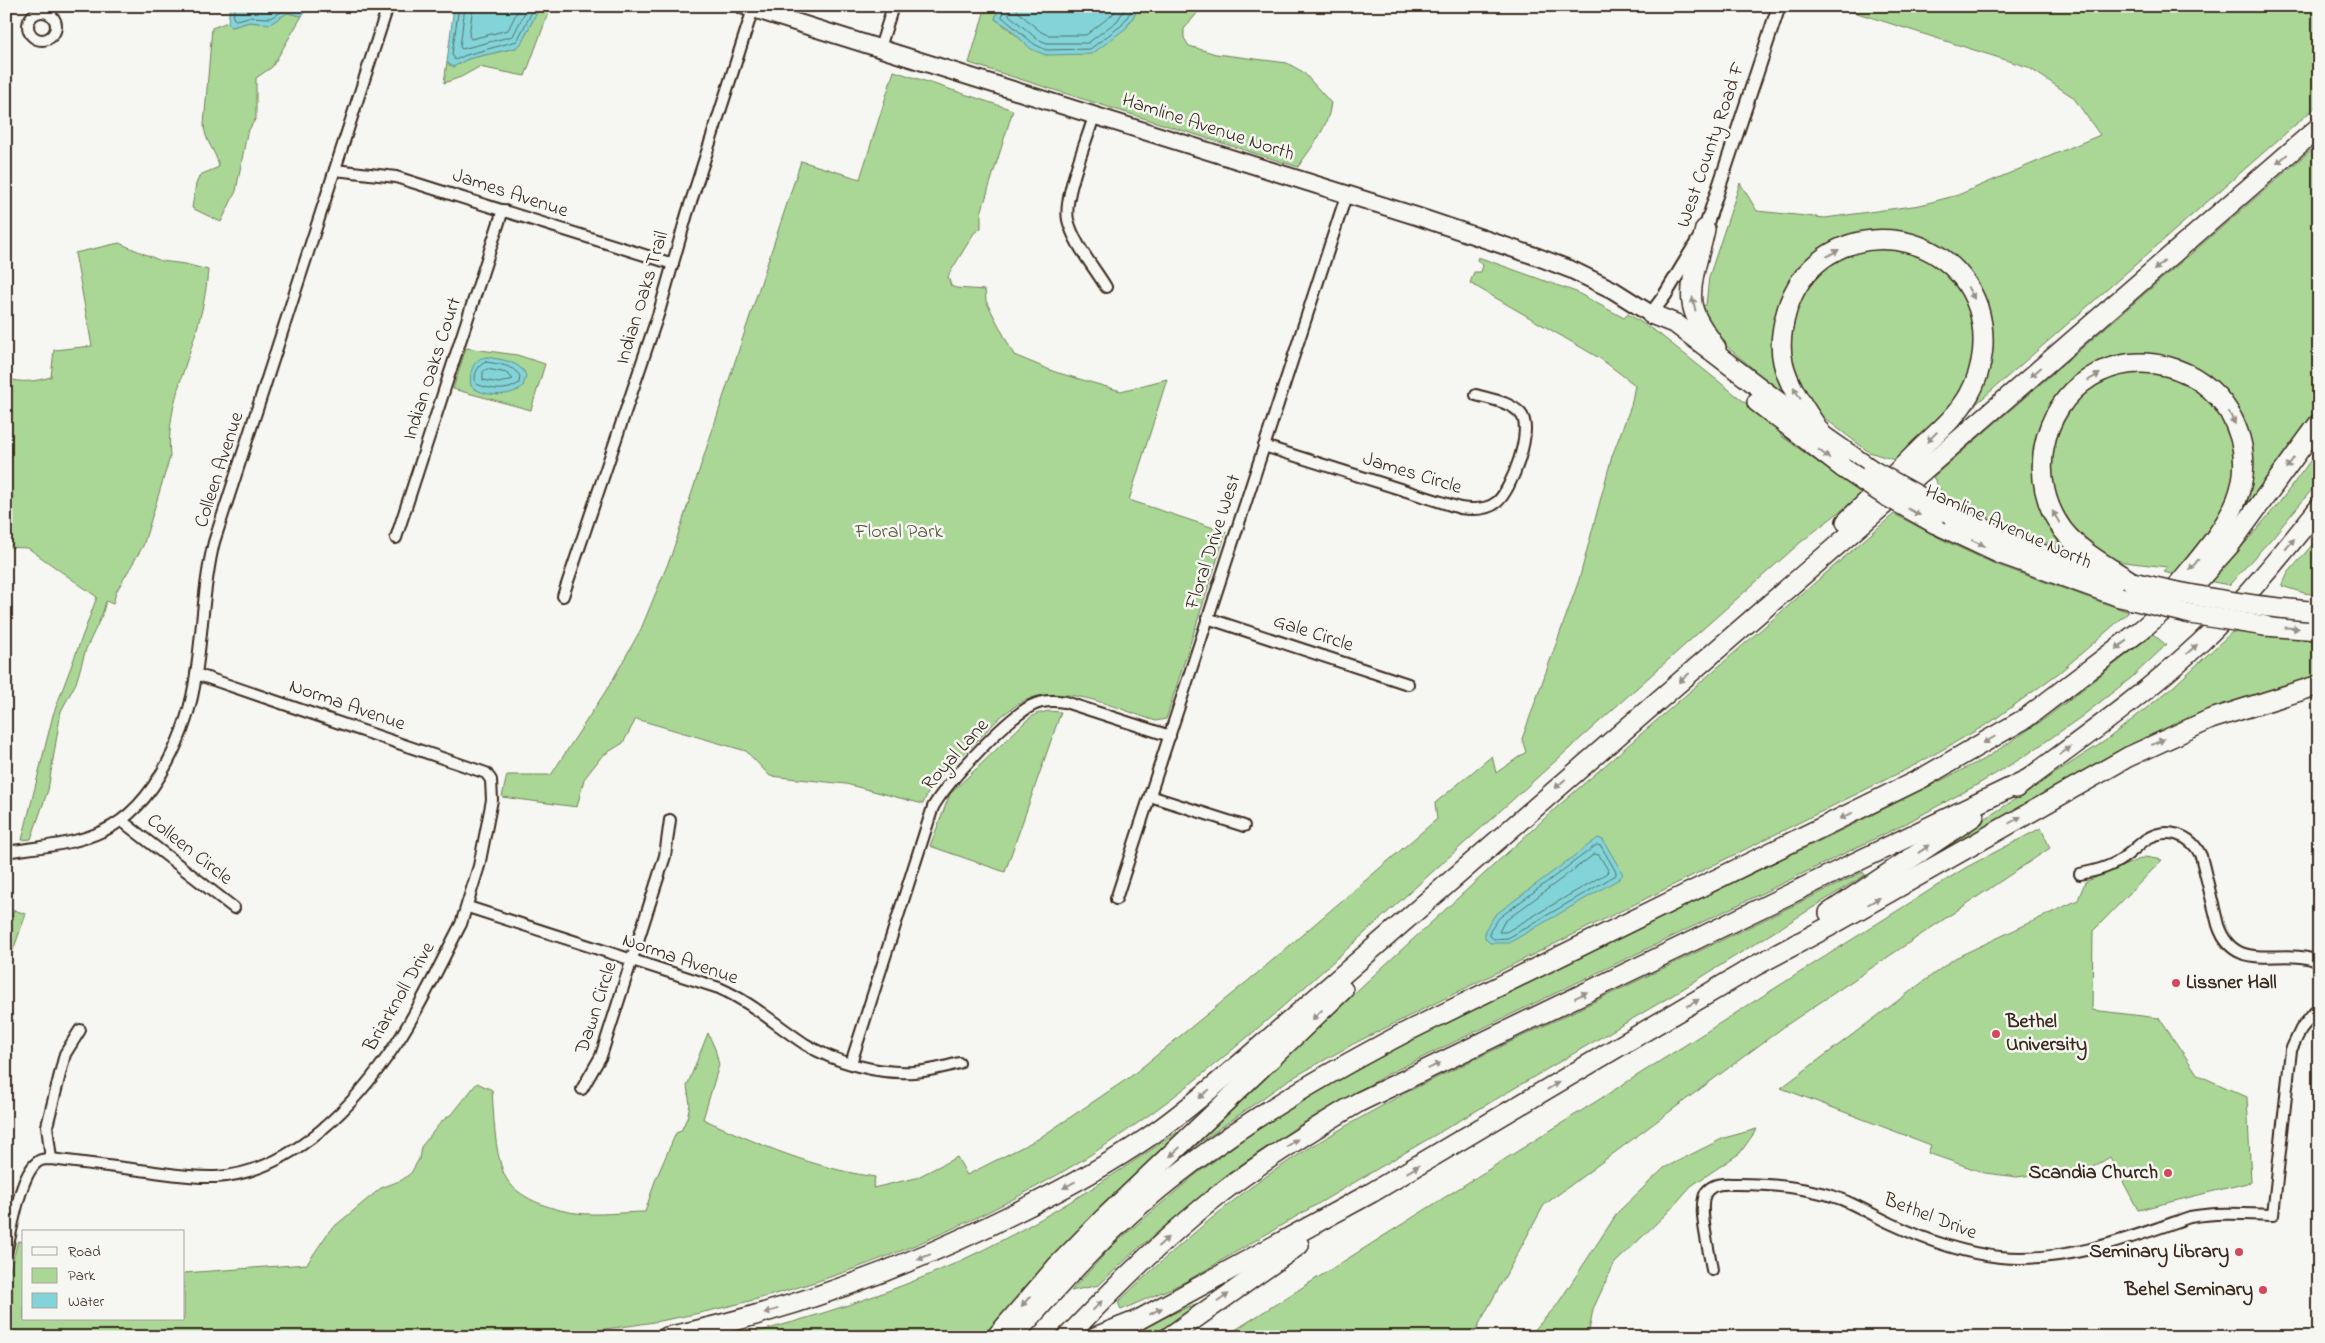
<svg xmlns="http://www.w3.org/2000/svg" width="2325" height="1343" viewBox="0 0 2325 1343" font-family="'Indie Flower',sans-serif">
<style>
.green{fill:#aad796;stroke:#72805a;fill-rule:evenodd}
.water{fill:#82d4d9;stroke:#66908e}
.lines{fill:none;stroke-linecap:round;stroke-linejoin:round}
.shore{stroke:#576e69;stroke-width:1}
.minor-casing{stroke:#3b2a1e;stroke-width:14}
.tertiary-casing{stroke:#3b2a1e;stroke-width:16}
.primary-casing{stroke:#3b2a1e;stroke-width:20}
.motorway-casing{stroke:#3b2a1e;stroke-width:22}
.minor{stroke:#f6f6f2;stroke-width:10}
.tertiary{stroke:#f6f6f2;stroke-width:12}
.primary{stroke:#f6f6f2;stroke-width:16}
.motorway{stroke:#f6f6f2;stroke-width:19}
.motorway-bridge-casing{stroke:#3b2a1e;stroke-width:22;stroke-linecap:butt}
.motorway-bridge{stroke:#f6f6f2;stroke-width:19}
.oneway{fill:#989088}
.poi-dot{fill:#d1495b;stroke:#f6f6f2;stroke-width:2}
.labels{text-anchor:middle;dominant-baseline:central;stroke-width:5;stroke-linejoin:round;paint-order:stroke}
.street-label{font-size:20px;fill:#3b2a1e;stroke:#f6f6f2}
.park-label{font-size:20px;fill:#57553c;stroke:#f6f6f2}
.poi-label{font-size:20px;font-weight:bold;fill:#3b2a1e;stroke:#f6f6f2;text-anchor:end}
</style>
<rect width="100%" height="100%" fill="#f6f6f2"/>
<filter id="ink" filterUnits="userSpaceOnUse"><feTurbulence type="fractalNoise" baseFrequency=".02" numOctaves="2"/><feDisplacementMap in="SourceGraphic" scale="10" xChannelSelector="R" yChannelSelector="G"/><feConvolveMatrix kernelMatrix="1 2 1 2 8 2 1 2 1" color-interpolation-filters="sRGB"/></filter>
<g filter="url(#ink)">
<g class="green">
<path d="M540 6H551L525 76 479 67 461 77 444 83 447 62 450 66 468 59 515 48 521 44Z"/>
<path d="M986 6H999L995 19C1014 31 1025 47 1047 55L1126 28 1140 6H1203L1184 29V38L1189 46 1216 54 1287 63 1303 72 1331 103C1328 129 1312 146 1298 167L969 63Z"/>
<path d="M1835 6H2319V104L1975 405 1972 402 1987 361 1964 271 1859 235 1782 302 1790 398 1785 400 1765 384 1751 367 1713 335 1701 306 1706 305 1709 277 1740 183 1757 211 1825 218 1920 205 1958 195 2100 135 2073 97 2028 67Z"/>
<path d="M287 13 302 16 272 67 256 78V118L247 133 236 191 221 222 192 208 196 184 200 175 219 167C216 150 205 143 204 125L212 28 228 22 232 27 249 22 270 24Z"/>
<path d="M894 71 1013 110 981 213V228L974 233 948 276 951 286 956 288 985 290 986 301 1014 355 1055 372 1121 391 1167 379 1129 500 1226 532 1166 719 1156 721C1114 708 1055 677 1014 707 998 717 985 733 972 746 954 763 931 781 923 804L846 784 770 776 746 751 636 719 623 743 602 756 584 779 577 807 502 797 507 775H551L611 683 641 629 671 556 801 161 860 179Z"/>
<path d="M2319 143V409L2295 444 2249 504 2243 499 2248 480 2219 389 2124 358 2043 421 2038 433 2032 466 2066 544 2063 550 1958 504 1941 491 1933 477Z"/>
<path d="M119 243 161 261 185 264 208 270C207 280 206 290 204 300 194 353 165 402 170 457L143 546 116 592 113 604 106 601 102 615 86 649 76 683 61 711 48 790 31 839 22 840 53 715 97 597 28 548 6 547V378C23 384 35 381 51 377L54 350 92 346 75 253Z"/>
<path d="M1866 247 1905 248 1947 271 1967 300 1976 332 1973 368 1956 403 1898 461 1869 452 1815 411 1804 397 1787 348 1797 300 1823 267Z"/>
<path d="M1478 257 1576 292 1624 318 1628 314 1658 333 1782 432 1780 435 1862 494 1801 542C1662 664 1526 788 1389 911 1285 1005 1181 1103 1059 1174 937 1244 804 1294 665 1320 622 1328 579 1332 536 1337H6V1273L9 1274 18 1241 24 1242V1319H184V1273L307 1264 330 1230 381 1188 402 1180 411 1173 419 1159 421 1147 441 1122 454 1112 477 1083 492 1090C494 1117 494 1149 504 1174 514 1198 552 1210 576 1213 598 1216 623 1212 645 1212L655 1181 676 1133 681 1131 687 1118 690 1104 687 1086 708 1033 715 1049 719 1065 703 1119C760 1145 813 1168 875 1177L873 1188 916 1178 957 1157 967 1175 1038 1139 1130 1077 1260 971 1437 819 1435 803 1492 756 1496 773 1526 752 1522 739 1579 580 1612 456 1631 406 1635 385 1601 359 1470 283 1474 272H1481L1483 265 1477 260Z"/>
<path d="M466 348 517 355 545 364 531 410 453 389ZM486 357 512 363 524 371 519 390 498 395 474 389Z"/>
<path d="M2140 369 2181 376 2218 405 2238 457 2227 508 2175 575 2164 572 2167 567 2124 562 2113 559 2088 545 2057 510 2047 458 2060 417 2096 381Z"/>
<path d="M2319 449V481L2272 538 2229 585 2208 581 2247 541 2279 503Z"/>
<path d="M1894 514 1947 542 1995 564 2129 612 2060 672 1991 722 1917 764 1353 1044 1287 1081 1192 1148 1189 1145 1556 808Z"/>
<path d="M2319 537V595L2304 593 2282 586 2288 573Z"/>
<path d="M2232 632 2319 641V677L2138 743 2096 764 1925 863 1923 859 2105 741 2173 687Z"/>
<path d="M2153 634 2166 645 2131 678 2081 717 2025 756 1975 786 1899 827 1388 1074 1298 1126 1227 1175 1135 1251 1099 1285 1071 1291 1113 1245 1195 1175 1260 1127 1320 1088 1383 1053 1500 995 1838 832 1986 758 2046 718Z"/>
<path d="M1049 711 1061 712 1005 872 930 846 950 794 1027 720 1036 714Z"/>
<path d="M2041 828 2050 848 1785 1026 1544 1205 1472 1337H1224L1965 868Z"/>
<path d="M2145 857 2162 860 2093 931 2092 1010 2159 1018 2198 1075 2247 1097 2251 1182 2138 1210 2110 1157 2093 1167 2017 1177 1985 1173 1928 1153 1931 1145 1781 1088 1955 958 2078 900 2085 882Z"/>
<path d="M1863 872 1865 875 1673 995 1185 1282 1121 1310 1118 1302C1161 1261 1204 1223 1250 1188 1300 1151 1354 1121 1409 1091Z"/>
<path d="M14 910 26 914 6 970V934Z"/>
<path d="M1757 1129 1740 1153 1691 1186 1669 1211 1614 1264 1593 1309 1588 1337H1528L1557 1305 1618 1212 1664 1168 1724 1138Z"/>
<path d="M1177 1132 1182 1137 1078 1230 1010 1305 986 1337H738C812 1318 886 1295 956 1263 1034 1227 1106 1181 1177 1132Z"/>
<path d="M1192 1305H1194V1308L1158 1337H1122Z"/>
</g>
<g class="water">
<path d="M230 6H307L302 16 287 13 270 24 249 22 232 27H230L228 22Z"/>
<path d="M454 6H540L521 44 515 48 468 59 453 67 447 62Z"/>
<path d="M999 6H1140L1126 28 1092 54 1046 55 1031 49 1008 27 995 19Z"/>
<path d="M486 357C499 359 521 361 526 376L523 386C510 398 483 397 471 386 469 374 472 359 486 357Z"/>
<path d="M1598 838 1603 840 1623 874 1619 879 1509 943H1490L1485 938V930L1495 915Z"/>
</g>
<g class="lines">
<g class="shore">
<path d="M235 6 233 18 236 20 249 17 270 18 287 9 299 10 302 6"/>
<path d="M459 6 452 54 455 60 466 55 517 41 535 6"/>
<path d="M465 6 460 47 462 49 513 36 528 6"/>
<path d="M473 6 469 36 471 39 508 30 520 6"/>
<path d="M1003 6 1002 17 1034 44 1046 50 1090 49 1122 25 1134 6"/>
<path d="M1009 6V15L1037 39 1047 43H1088L1117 21 1127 6"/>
<path d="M1017 6V11L1041 32 1048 35H1086L1112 15 1118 6"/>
<path d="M486 362C498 364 513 365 520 376L519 383C506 393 490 389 476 384 473 376 477 365 486 362Z"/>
<path d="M487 369 507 373 513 379 499 383 483 380V372Z"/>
<path d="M1597 845 1601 846 1616 872V875L1508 938 1494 939 1490 936V931L1499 918Z"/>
<path d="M1595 854 1599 855 1608 870 1607 873 1506 932H1499L1504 922Z"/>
</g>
<g class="minor-casing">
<g id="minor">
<circle cx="42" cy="26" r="14"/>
<path d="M880 48 893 6"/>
<path d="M1094 116C1087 141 1063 196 1068 220 1074 244 1094 267 1106 287"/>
<path d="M335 170 396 177 673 264"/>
<path d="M1264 446 1460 508C1473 510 1487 510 1497 502 1511 491 1534 430 1521 414 1511 402 1490 399 1476 395"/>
<path d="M396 538 503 210"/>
<path d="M563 596 659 312 687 214 753 9"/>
<path d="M1207 618 1408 684"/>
<path d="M1150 796 1244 826"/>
<path d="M122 821 234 908"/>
<path d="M6 852C37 847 74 845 103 831 156 807 189 729 196 674 203 629 203 586 214 542L388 6"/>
<path d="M2080 874C2094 871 2108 868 2120 860 2130 854 2137 846 2145 840 2166 826 2191 834 2201 856L2218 925C2235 977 2284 945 2319 962"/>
<path d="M1116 899 1346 196"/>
<path d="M468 907 719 988C751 1002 776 1025 805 1044 836 1063 878 1074 914 1072 929 1071 945 1067 959 1063"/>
<path d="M851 1063 933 807C948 781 1005 720 1031 706 1042 700 1053 700 1065 702L1170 736"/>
<path d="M582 1089 601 1056 665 856 670 820"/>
<path d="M51 1159 47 1126 65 1054 80 1030"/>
<path d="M6 1253C12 1231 20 1172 39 1161 42 1159 47 1159 51 1159 83 1163 116 1167 148 1171 171 1174 193 1178 216 1177 294 1172 358 1102 398 1041 421 1006 441 962 461 924L479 866 492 800 491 780 486 773 196 674"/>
<path d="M1712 1270C1710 1252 1695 1202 1708 1190 1716 1182 1727 1184 1737 1184 1771 1184 1808 1187 1841 1199 1858 1206 1875 1216 1892 1224 1926 1240 1962 1253 2000 1257 2067 1263 2127 1239 2190 1217 2218 1212 2244 1214 2273 1215L2291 1050 2301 1029 2319 1007"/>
</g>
</g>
<g class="tertiary-casing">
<path id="tertiary" d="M1651 314 1665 295 1705 229 1779 6"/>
</g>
<g class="primary-casing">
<path id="primary" d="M744 6 1416 216 1538 257 1572 270 1613 290 1651 314"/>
</g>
<g class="motorway-casing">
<g id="motorway">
<path d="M1705 229C1701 251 1689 280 1692 303 1694 319 1707 334 1716 348"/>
<path d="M1651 314 1676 324 1822 435 1872 470"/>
<path d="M1757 402 1843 468"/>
<path d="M1822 435C1808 412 1789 389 1783 362 1779 345 1782 327 1787 310 1815 217 1946 216 1978 307 1987 336 1984 368 1969 395 1957 416 1938 432 1921 448 1896 473 1871 498 1846 522"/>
<path d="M1951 514 2053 559 2121 580"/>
<path d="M1934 523 1998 553 2120 597"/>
<path d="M2132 582C2109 567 2080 552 2063 530 2027 482 2039 409 2091 377 2138 348 2202 366 2229 412 2271 486 2215 538 2172 592"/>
<path d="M2265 626 2319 630"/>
<path d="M2016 788C2079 741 2143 696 2201 642 2244 601 2282 554 2319 508"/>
<path d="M1829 913 1974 816"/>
<path d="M667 1337C789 1311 904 1269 1015 1213 1060 1191 1105 1167 1147 1138 1180 1116 1210 1089 1241 1063L2319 127"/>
<path d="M996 1337 1057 1266 1105 1217 1343 990"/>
<path d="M1013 1337C1046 1300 1078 1263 1114 1229 1199 1148 1301 1087 1404 1033L1924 777 2026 718 2141 630 2198 581 2230 545 2319 423"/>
<path d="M1067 1337C1115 1287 1163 1239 1217 1196 1262 1161 1310 1131 1359 1102L2026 780"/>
<path d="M1095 1337 1138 1320 1371 1193 1755 966 1830 926 2128 757 2211 719 2319 685"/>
<path d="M1169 1337 1299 1245"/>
</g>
</g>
<use href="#minor" class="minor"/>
<use href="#tertiary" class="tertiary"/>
<use href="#primary" class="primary"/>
<use href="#motorway" class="motorway"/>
<g class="motorway-bridge-casing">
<g id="motorway-bridge">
<path d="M1843 468 1886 496 1934 523"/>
<path d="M1872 470 1951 514"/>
<path d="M2132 582C2191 596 2249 606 2309 611"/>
<path d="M2120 597 2191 614 2265 626"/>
</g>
</g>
<use href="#motorway-bridge" class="motorway-bridge"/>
</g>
<defs><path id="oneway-solid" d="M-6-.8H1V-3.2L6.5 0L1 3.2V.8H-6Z" transform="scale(1.25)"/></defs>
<g class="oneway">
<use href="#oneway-solid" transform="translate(2282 159) rotate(139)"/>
<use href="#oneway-solid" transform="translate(1833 253) rotate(-30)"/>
<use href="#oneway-solid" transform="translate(2159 266) rotate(139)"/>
<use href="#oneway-solid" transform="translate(1971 293) rotate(61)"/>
<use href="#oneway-solid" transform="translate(1694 304) rotate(-102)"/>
<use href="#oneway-solid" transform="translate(2036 372) rotate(139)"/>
<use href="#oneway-solid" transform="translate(2094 377) rotate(-29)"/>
<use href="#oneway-solid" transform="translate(1797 393) rotate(-120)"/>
<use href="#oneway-solid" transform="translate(2232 418) rotate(63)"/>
<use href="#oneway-solid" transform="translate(1932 437) rotate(135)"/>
<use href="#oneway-solid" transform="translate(1824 454) rotate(38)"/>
<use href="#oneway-solid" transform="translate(2290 463) rotate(126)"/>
<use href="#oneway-solid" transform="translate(1914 512) rotate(29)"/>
<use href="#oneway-solid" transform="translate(2056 517) rotate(-121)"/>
<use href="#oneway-solid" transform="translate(1978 543) rotate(25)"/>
<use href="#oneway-solid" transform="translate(2290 544) rotate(-50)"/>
<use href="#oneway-solid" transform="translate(2194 565) rotate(129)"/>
<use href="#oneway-solid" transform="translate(2292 628) rotate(4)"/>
<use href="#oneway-solid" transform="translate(2121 645) rotate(142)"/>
<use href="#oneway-solid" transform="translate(2192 649) rotate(-41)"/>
<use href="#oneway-solid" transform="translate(1684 678) rotate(139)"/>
<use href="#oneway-solid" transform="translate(1989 740) rotate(150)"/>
<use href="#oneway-solid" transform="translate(2158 742) rotate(-25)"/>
<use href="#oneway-solid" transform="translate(2065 751) rotate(-36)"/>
<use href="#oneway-solid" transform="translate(1560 784) rotate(139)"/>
<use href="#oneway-solid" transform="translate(1846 816) rotate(154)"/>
<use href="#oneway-solid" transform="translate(2015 820) rotate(-30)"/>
<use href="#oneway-solid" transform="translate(1924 849) rotate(-34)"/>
<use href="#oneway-solid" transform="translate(1874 901) rotate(-30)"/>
<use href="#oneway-solid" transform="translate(1581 995) rotate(-26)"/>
<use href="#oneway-solid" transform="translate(1693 1003) rotate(-31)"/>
<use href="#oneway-solid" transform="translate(1317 1015) rotate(136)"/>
<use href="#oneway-solid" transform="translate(1434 1066) rotate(-26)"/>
<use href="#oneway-solid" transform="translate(1553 1086) rotate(-31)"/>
<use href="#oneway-solid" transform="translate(1204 1094) rotate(140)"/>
<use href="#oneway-solid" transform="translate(1292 1143) rotate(-36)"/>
<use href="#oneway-solid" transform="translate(1175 1152) rotate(137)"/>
<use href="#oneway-solid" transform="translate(1413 1169) rotate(-31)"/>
<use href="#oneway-solid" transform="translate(1069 1185) rotate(151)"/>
<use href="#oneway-solid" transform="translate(1163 1242) rotate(-42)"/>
<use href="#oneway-solid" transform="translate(924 1257) rotate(157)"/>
<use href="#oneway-solid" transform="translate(1223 1298) rotate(-35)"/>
<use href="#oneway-solid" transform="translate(1026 1301) rotate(131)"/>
<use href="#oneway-solid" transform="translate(1097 1306) rotate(-46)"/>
<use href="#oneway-solid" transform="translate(771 1311) rotate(164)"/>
<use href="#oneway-solid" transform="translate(1156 1311) rotate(-28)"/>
</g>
</g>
<g class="poi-dot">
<circle cx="2176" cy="983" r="5"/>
<circle cx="1996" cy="1034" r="5"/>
<circle cx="2168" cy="1173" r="5"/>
<circle cx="2239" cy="1252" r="5"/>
<circle cx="2263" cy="1290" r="5"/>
</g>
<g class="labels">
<g class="street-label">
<text transform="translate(1208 128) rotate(18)">Hamline Avenue North</text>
<text transform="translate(1712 145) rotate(-71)">West County Road F</text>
<text transform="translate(510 194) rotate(18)">James Avenue</text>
<text transform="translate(643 298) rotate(-73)">Indian Oaks Trail</text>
<text transform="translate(433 369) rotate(-72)">Indian Oaks Court</text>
<text transform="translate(220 470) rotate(-72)">Colleen Avenue</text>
<text transform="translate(1412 474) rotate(17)">James Circle</text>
<text transform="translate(2008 528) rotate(24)">Hamline Avenue North</text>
<text transform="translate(1214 542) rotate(-72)">Floral Drive West</text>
<text transform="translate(1313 634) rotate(18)">Gale Circle</text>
<text transform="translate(347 706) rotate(19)">Norma Avenue</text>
<text transform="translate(956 755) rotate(-48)">Royal Lane</text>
<text transform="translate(189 850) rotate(38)">Colleen Circle</text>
<text transform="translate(680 960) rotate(19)">Norma Avenue</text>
<text transform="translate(400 997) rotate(-60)">Briarknoll Drive</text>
<text transform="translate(597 1008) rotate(-72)">Dawn Circle</text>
<text transform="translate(1930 1217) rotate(21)">Bethel Drive</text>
</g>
<g class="park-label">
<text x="899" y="532">Floral Park</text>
</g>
<g class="poi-label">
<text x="2186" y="983" text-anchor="start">Lissner Hall</text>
<text x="2006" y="1022" text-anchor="start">Bethel<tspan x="2006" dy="23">University</tspan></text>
<text x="2158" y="1173">Scandia Church</text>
<text x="2229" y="1252">Seminary Library</text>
<text x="2253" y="1290">Behel Seminary</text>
</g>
</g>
<rect width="2325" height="1343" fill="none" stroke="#f6f6f2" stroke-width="25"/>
<rect x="12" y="12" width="2300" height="1318" fill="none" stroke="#3b2a1e" stroke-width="2" filter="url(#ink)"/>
<rect x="22" y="1230" width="162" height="90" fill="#f6f6f2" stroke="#aba49d"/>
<rect x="32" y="1247" width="25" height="8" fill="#f6f6f2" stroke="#aba49d"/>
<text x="68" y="1256" font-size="15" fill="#3b2a1e">Road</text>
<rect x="32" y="1268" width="25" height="15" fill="#aad796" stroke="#aba49d"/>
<text x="68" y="1280" font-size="15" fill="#3b2a1e">Park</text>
<rect x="32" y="1293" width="25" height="15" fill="#82d4d9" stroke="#aba49d"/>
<text x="68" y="1306" font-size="15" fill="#3b2a1e">Water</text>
</svg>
